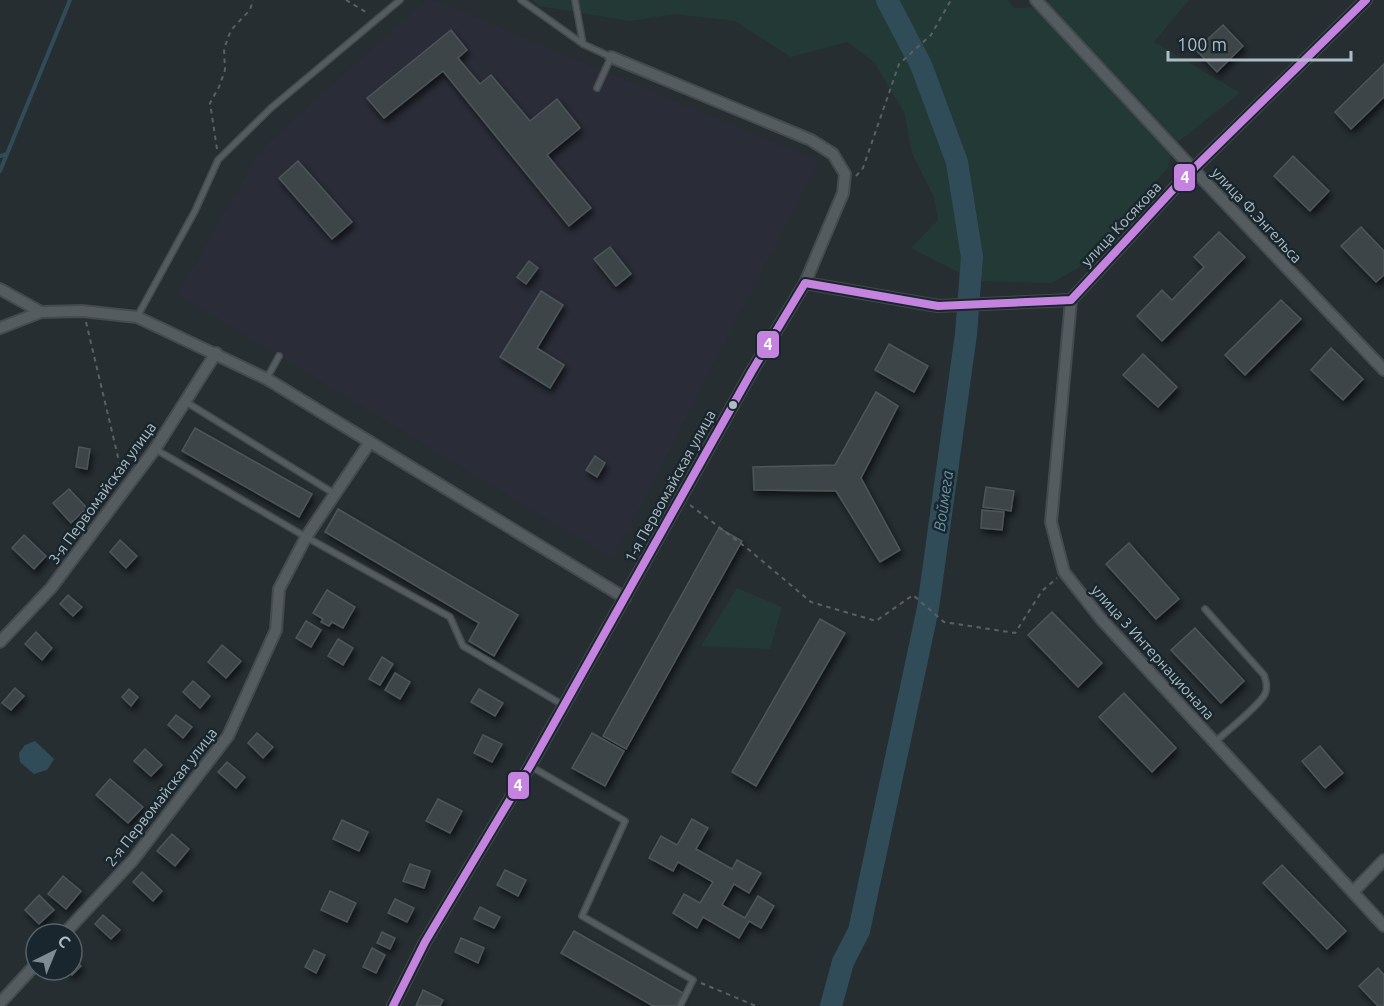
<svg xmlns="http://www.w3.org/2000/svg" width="1384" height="1006" viewBox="0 0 1384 1006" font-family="Ubuntu,sans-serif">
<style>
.medical{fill:#2a2d38}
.green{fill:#233936}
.water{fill:#314c59}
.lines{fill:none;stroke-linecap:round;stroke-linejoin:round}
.stream{stroke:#314c59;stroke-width:4}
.river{stroke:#314c59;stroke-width:22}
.building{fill:#3e4549;stroke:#4d565a;stroke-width:1.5;filter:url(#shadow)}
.lane-casing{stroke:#444a4d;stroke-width:8}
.street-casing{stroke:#444a4d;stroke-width:14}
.path{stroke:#586164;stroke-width:2;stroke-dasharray:4.5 4.5;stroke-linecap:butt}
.lane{stroke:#555c60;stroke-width:5}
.street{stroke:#555c60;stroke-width:10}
.bus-1-casing{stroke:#19262d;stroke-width:12}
.bus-1{stroke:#c483df;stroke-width:8}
.bus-dot{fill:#aebdc5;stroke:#19262d;stroke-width:2}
.labels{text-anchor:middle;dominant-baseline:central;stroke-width:5;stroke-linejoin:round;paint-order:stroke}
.street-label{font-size:15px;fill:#aebdc5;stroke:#19262d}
.water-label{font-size:16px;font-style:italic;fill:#6691a5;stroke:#19262d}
.line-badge{stroke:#19262d;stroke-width:2}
.badge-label{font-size:16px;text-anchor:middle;font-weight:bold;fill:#fff}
</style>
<defs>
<filter id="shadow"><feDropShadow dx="2.5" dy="4.5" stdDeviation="3" flood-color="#0009"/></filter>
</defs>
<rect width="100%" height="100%" fill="#262e32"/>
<path class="medical" d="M426 0H434L819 161 613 559 177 294 261 149Z"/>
<g class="green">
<path d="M532 0H1008L1014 8 1042 7 1050 0H1189L1154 42 1240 93 1173 146 1168 168 1078 268 1052 283 975 281 911 248 938 220 934 197 912 153 904 112 874 62 847 42 791 57 735 21 674 14 631 21 539 6Z"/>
<path d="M737 588 782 607 770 649 701 646Z"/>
</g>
<path class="water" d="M35 741 54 759 47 770 34 774 20 762 19 753 25 745Z"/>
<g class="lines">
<g class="stream">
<path d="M0 156 7 154 70 0"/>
<path d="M0 171 7 154"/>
</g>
<path class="river" d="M831 1006 843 962 859 931 928 608 966 334 972 257 957 162 921 65 887 0"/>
</g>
<g class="building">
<path d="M1223 25 1243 46 1217 72 1196 50Z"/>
<path d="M451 30 467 50 458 58 480 84 491 75 530 121 557 99 580 128 547 155 591 208 569 226 443 71 384 118 367 98Z"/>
<path d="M1384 64V97L1351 129 1335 112Z"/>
<path d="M1293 156 1329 191 1310 211 1274 176Z"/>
<path d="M298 161 352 222 332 239 279 178Z"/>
<path d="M1361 227 1384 251V275L1376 282 1341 246Z"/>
<path d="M1219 232 1245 257 1162 341 1137 316 1162 290 1172 300 1204 267 1194 257Z"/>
<path d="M610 247 631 274 616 286 594 259Z"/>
<path d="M529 261 538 268 526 284 517 277Z"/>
<path d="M541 291 563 305 537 348 564 365 550 388 500 357Z"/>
<path d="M1281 300 1301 319 1245 375 1225 355Z"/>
<path d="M889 344 928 366 914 392 875 370Z"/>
<path d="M1331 348 1363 379 1343 400 1311 370Z"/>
<path d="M1143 354 1177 387 1158 407 1123 375Z"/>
<path d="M876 392 898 406 861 478 900 550 880 562 836 491 754 490 753 467 835 465Z"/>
<path d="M195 428 312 494 299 517 182 451Z"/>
<path d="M79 447 90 449 87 469 76 467Z"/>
<path d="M595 456 605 463 597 477 586 470Z"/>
<path d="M986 487 1014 491 1011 511 983 507Z"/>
<path d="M69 489 87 508 71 523 53 503Z"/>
<path d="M338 509 518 615 494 656 469 641 479 623 325 532Z"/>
<path d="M982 510 1004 512 1002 530 981 528Z"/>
<path d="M719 528 742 541 626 749 603 736Z"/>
<path d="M24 535 46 556 34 569 12 548Z"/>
<path d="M120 540 137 556 126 568 110 552Z"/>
<path d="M1129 543 1179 599 1156 619 1106 564Z"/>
<path d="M327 590 355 607 343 628 332 622 329 626 321 622 323 619 313 613Z"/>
<path d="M68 595 82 607 73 616 60 604Z"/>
<path d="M1052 612 1102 663 1078 687 1028 635Z"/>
<path d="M820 619 845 633 756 786 732 772Z"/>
<path d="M306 621 321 630 311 647 296 638Z"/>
<path d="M1195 628 1244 681 1221 703 1171 650Z"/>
<path d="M36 632 52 648 42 660 25 644Z"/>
<path d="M338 639 353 648 343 665 328 656Z"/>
<path d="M222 645 241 661 226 678 208 662Z"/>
<path d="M382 657 393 664 380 685 369 679Z"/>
<path d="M395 673 410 682 400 699 385 690Z"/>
<path d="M193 681 210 696 200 708 183 692Z"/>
<path d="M15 688 24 696 11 710 2 703Z"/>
<path d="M129 689 138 697 131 706 122 697Z"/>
<path d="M479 689 503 703 495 716 471 702Z"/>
<path d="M1124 693 1176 748 1152 772 1099 717Z"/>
<path d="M176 715 192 727 183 738 168 725Z"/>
<path d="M257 733 273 747 263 758 248 743Z"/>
<path d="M592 733 624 751 605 786 572 768Z"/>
<path d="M483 735 502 744 492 762 474 753Z"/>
<path d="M1320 746 1343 773 1325 788 1302 761Z"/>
<path d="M145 749 162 765 151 776 134 761Z"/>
<path d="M227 762 245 777 236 788 218 772Z"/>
<path d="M110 779 143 807 128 823 96 795Z"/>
<path d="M438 799 462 811 450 833 426 821Z"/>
<path d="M692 819 708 828 696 849 732 869 737 860 761 873 749 893 734 884 722 905 745 918 758 896 774 906 761 928 749 921 739 938 703 917 697 928 673 913 684 894 700 903 713 882 678 862 673 871 649 858 661 836 677 845Z"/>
<path d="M342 820 368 832 359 851 333 839Z"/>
<path d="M172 834 189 849 175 866 157 851Z"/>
<path d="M410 864 430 871 424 888 403 881Z"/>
<path d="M1282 865 1346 931 1327 949 1263 883Z"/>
<path d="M505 870 526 880 518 896 497 885Z"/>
<path d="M142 872 162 891 153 901 133 882Z"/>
<path d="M63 876 81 891 66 909 48 894Z"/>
<path d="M330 891 356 903 347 922 321 910Z"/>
<path d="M39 895 54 910 39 924 25 910Z"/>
<path d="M395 899 414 908 407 922 388 913Z"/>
<path d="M480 907 500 917 494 928 474 919Z"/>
<path d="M103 915 120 930 111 939 95 924Z"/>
<path d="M574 931 683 993 676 1006H653L561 953Z"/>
<path d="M382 932 395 938 390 949 377 943Z"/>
<path d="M461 938 484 948 478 963 455 952Z"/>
<path d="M372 948 385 955 376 973 363 967Z"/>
<path d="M314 950 325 955 316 973 305 967Z"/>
<path d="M72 957 81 966 72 975 66 970H72Z"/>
<path d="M1378 968 1384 975V1006H1378L1359 986Z"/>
<path d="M423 990 443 1000 440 1006H416Z"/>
</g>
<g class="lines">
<g class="lane-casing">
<g id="lane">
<path d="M521 0 583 44 611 57 597 88"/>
<path d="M575 0 583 44"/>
<path d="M137 317 195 211 218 160 271 108 400 0"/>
<path d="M267 378 279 356"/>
<path d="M186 402 335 494"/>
<path d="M155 449 306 537 450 617 463 646 563 705"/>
<path d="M1205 609 1264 675C1266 681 1268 687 1265 694 1258 707 1227 731 1215 742"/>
<path d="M530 766 625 821 582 916 693 980 680 1006"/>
</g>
</g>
<g class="street-casing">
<g id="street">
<path d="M1036 0 1193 169 1384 370"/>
<path d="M805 283 938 306 1071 300 1181 181 1366 0"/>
<path d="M0 289 41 312 82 311 137 317 267 379 625 598"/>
<path d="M1071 300 1051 522 1064 572 1101 619 1384 926"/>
<path d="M0 328 41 312"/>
<path d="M0 642 51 588 155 449 216 353"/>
<path d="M1353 892 1384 860"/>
<path d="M64 934 133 860 228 736 276 630 279 589 306 537 370 442"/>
<path d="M0 1003 36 964"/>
<path d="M393 1006 425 942 530 766 752 371 805 283 843 193 845 174 833 154 811 140 611 57"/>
</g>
</g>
<g class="path">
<path d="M346 0 369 14"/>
<path d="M217 149 210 103 219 87 225 70 224 49 231 30 250 10 253 0"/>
<path d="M856 176 863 168 899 64 931 35 951 0"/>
<path d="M86 322 122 474"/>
<path d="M690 505 748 549 811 602 876 621 913 595 944 622 1015 633 1042 591 1057 578"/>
<path d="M701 983 756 1006"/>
</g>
<use href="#lane" class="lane"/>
<use href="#street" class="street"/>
<g class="bus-1-casing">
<path id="bus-1" d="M393 1006 425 942 530 766 752 371 805 283 938 306 1071 300 1181 181 1366 0"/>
</g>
<use href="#bus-1" class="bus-1"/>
</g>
<circle class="bus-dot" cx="733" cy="405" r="5"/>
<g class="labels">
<g class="street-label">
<text transform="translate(1257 215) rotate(47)">улица Ф.Энгельса</text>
<text transform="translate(1121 224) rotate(-47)">улица Косякова</text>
<text transform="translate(670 486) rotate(-61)">1-я Первомайская улица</text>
<text transform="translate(102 493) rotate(-54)">3-я Первомайская улица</text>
<text transform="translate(1153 652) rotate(48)">улица 3 Интернационала</text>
<text transform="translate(161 797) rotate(-52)">2-я Первомайская улица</text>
</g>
<g class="water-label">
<text transform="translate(943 501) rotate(-82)">Воймега</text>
</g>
</g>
<g class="line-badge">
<rect x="1173" y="163" width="23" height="29" rx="6" fill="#c483df"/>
<rect x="756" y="330" width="24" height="29" rx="6" fill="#c483df"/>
<rect x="507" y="771" width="23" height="29" rx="6" fill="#c483df"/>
</g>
<g class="badge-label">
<text x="1185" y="183">4</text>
<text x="768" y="350">4</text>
<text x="518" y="791">4</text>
</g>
<g transform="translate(54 952) rotate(43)"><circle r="28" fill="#19262d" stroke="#55626a" stroke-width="1.5"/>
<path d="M0-4.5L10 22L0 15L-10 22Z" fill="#7e8b92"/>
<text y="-9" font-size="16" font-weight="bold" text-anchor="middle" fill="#aebdc5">С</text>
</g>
<path d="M1168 51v9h183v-9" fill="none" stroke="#aebdc5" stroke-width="3"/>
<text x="1177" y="51" font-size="18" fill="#aebdc5" stroke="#19262d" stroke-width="4.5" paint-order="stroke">100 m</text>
</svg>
